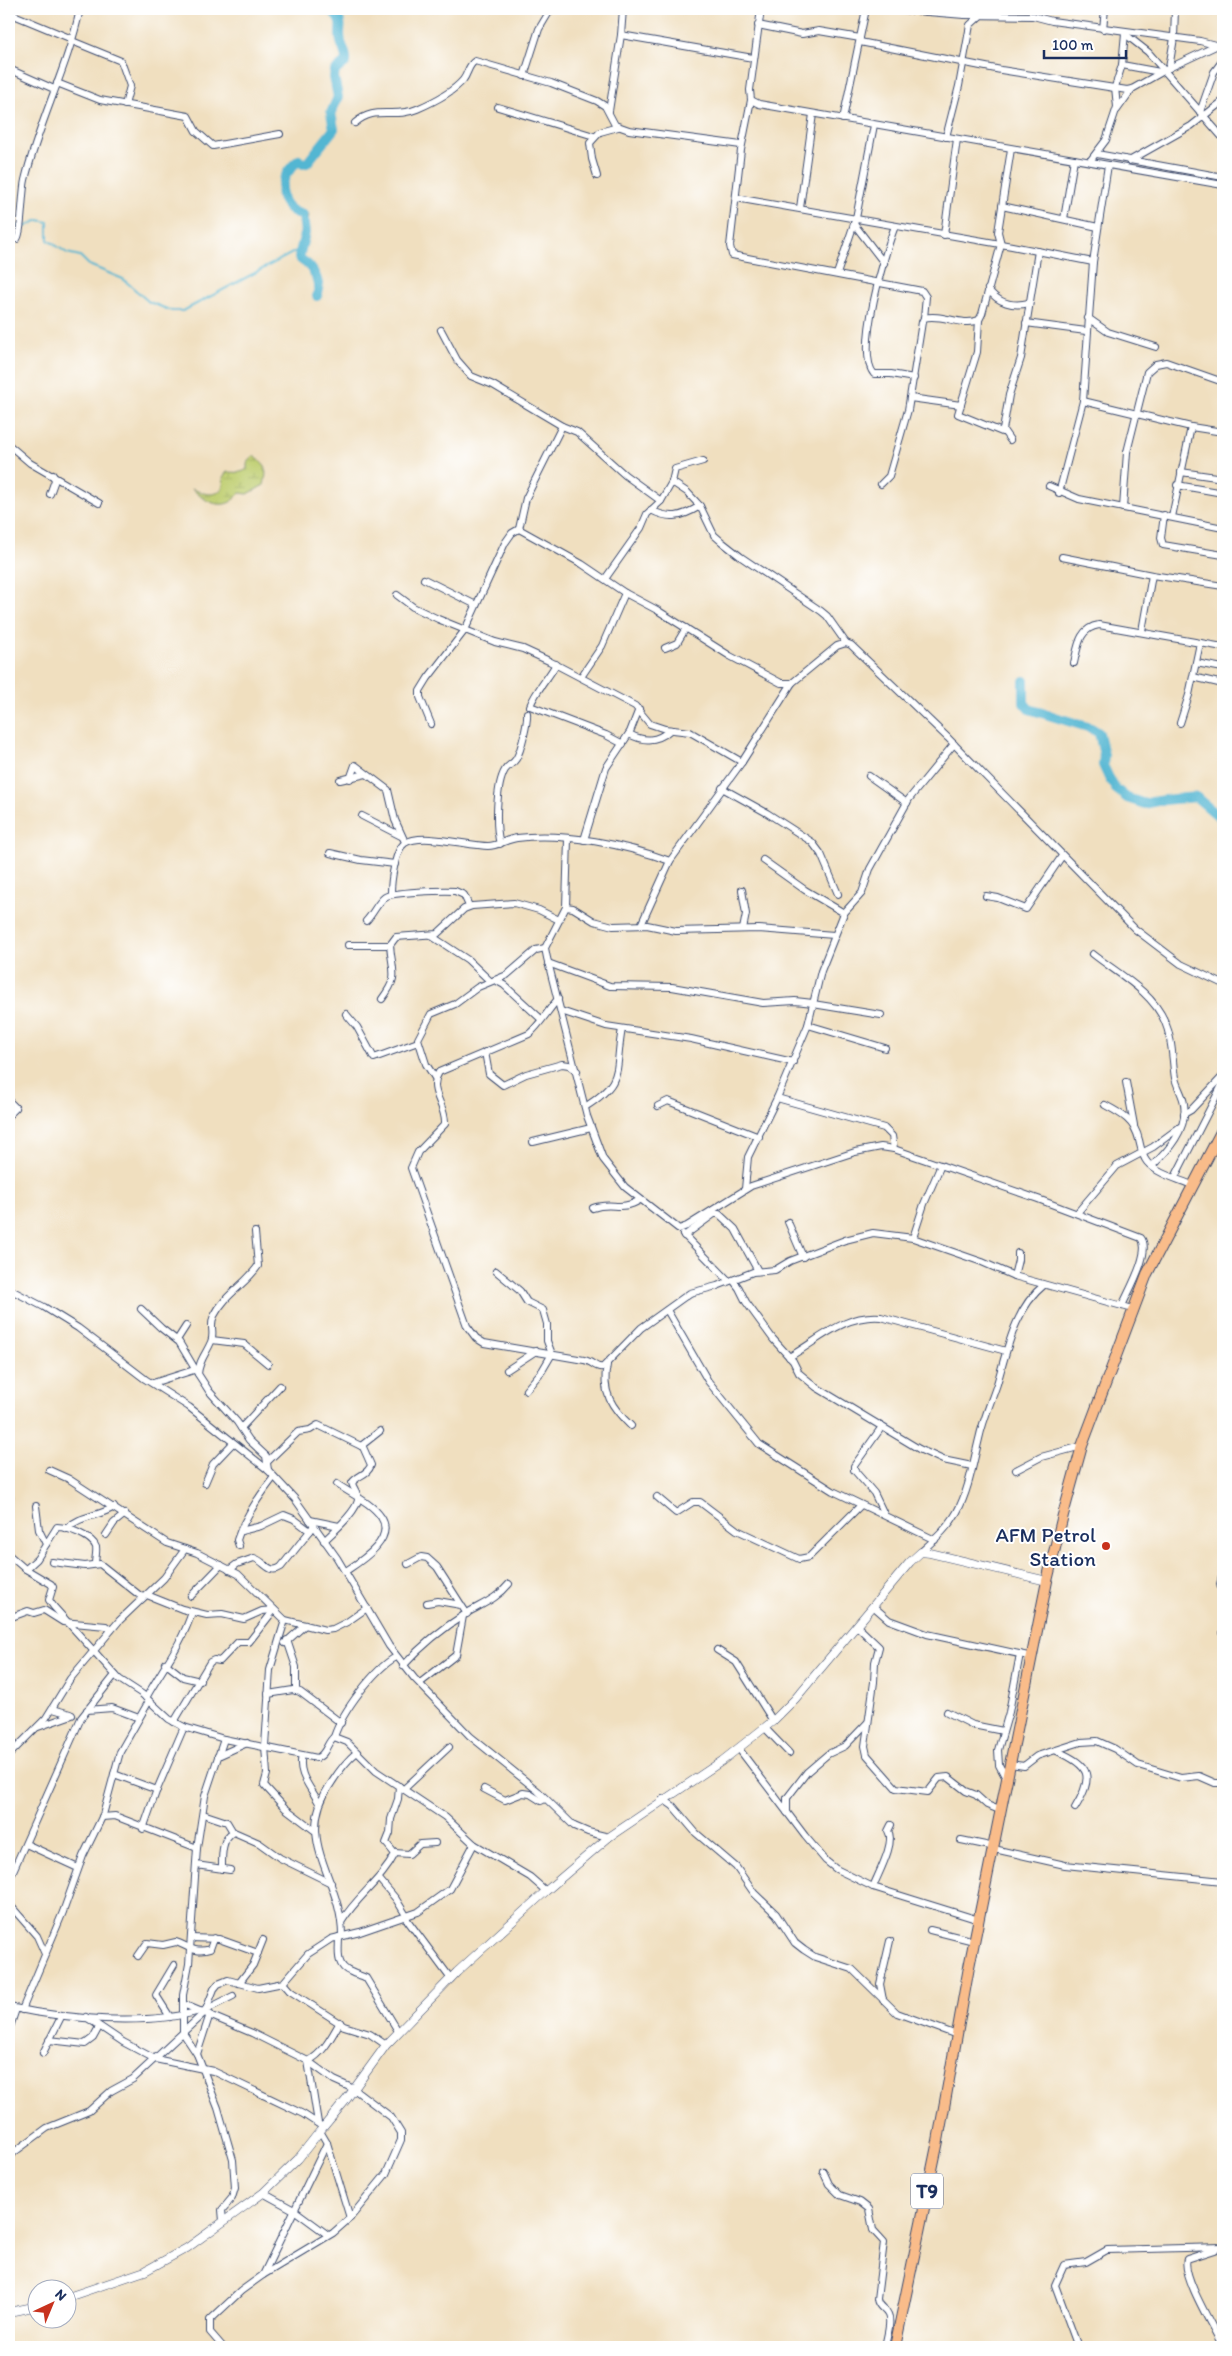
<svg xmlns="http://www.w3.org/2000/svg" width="1232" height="2356" viewBox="0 0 1232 2356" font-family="Itim,sans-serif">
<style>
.wetland{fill:url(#wetland-marsh);stroke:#6e7f68}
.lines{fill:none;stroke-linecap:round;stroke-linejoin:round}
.stream{stroke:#53b6d2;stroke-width:2}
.river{stroke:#53b6d2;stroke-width:10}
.minor-casing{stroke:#3b496d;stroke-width:8}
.tertiary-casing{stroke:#3b496d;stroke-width:9}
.trunk-casing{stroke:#3b496d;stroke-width:12}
.minor{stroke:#fff;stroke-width:6}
.tertiary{stroke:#fff;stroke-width:8}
.trunk{stroke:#f9bc8a;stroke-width:10}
.poi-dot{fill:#c8321e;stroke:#fff;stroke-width:2}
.labels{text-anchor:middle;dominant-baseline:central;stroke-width:4;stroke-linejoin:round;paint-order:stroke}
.shield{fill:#fff;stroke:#5f6d8e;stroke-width:1}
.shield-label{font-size:20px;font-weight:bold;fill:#1b2f5e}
.poi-label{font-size:21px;fill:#1b2f5e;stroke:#fff;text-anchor:end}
</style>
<defs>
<pattern id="wetland-marsh" width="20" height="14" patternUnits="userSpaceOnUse" patternTransform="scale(1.25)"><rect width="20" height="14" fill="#c0cf72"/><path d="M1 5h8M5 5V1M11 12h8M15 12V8" fill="none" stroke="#a4b265"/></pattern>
</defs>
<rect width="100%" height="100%" fill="#fff"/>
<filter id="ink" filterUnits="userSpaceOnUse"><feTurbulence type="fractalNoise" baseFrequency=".02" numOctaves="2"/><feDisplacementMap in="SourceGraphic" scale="10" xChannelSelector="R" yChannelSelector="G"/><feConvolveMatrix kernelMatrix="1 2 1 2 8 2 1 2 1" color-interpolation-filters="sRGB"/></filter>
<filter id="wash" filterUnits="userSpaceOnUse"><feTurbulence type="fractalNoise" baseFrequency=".0096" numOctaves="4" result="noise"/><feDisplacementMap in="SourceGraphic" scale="20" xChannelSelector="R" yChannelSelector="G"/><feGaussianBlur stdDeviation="1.12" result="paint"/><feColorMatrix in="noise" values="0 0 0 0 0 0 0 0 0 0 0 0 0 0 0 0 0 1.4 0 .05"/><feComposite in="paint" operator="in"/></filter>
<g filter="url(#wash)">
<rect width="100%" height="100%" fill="#f0dfbf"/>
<g class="wetland">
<path d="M290 207 299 213 309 214 308 222 305 224 309 229 308 235 302 232 299 223 301 220 291 212Z"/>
<path d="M253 456C268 463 267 472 264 485L248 494 240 493C237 496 232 502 228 503 215 508 199 497 192 488 204 496 227 499 223 477L227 472C235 472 240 474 247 469V464Z"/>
</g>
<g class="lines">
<g class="stream">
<path d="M9 222 18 226"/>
<path d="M22 228 39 220 48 222V240L67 253 80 256 89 265 123 279 149 302 172 311H183L300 249"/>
</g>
<g class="river">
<path d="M317 296C321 286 316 273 308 265 305 261 302 262 299 257L305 233 303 215C272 206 278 177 299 160L303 164 307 163 334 129 331 113 338 97 334 77 335 71 346 62C347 54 343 49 341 42 337 25 347 27 331 9"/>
<path d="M1024 681V703L1029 709 1091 728 1099 733 1104 755 1103 765 1109 778 1116 789 1127 798 1145 804C1158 799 1181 799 1196 797L1223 820"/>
</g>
</g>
</g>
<g filter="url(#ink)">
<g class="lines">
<g class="minor-casing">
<g id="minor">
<path d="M761 9 750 90 751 100 759 104 1223 185"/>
<path d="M892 9 964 15 1033 16 1052 21 1200 41 1223 47"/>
<path d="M9 13 72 39"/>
<path d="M758 25 802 34 819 31 860 38"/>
<path d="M1103 29 1105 9"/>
<path d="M1125 34 1148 52 1223 138"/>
<path d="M621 35 753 58"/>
<path d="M72 41 121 61 130 86 125 105"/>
<path d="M860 42 1001 70 1127 90 1132 89 1169 68 1174 38 1175 9"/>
<path d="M1122 65 1160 72"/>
<path d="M1169 68 1218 45"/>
<path d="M9 69 54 89"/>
<path d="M524 76 539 29 551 9"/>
<path d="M57 83 100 100 188 116 196 131 213 146 280 134"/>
<path d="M751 100 741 150 730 246 732 255 922 291 926 297 924 318"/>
<path d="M498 107 594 136"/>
<path d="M1117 110 1132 89"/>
<path d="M609 111 621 35 623 9"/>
<path d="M1200 112 1214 72 1223 60"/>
<path d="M843 119 866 9"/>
<path d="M355 123C375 105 393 119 417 109 431 103 453 92 463 80 468 74 468 65 475 61L551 83 597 101 605 106 615 125 629 130 741 145"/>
<path d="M946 137 959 86 970 25 980 16"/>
<path d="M1097 154 1223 177"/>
<path d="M1090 161 1106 140 1117 107 1115 87 1122 65 1125 33"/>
<path d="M1129 161 1191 126 1223 101"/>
<path d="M597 176 592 159 590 143 600 132 618 127"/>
<path d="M736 198 1012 246 1093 262"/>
<path d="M1002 206 1098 227"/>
<path d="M800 208 813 114"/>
<path d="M1064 219 1074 159"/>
<path d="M854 224 884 263"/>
<path d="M895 226C885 252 855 352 874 374H891L914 378"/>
<path d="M944 235 957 139"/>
<path d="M9 240 17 239C22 233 22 192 25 180 39 121 68 67 80 9"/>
<path d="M837 274 856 218 874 125"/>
<path d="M988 289C998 303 1013 307 1029 303"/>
<path d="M1088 318 1108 332 1156 347"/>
<path d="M979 320 977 352 958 414 1002 432"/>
<path d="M1026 323 1086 331"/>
<path d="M441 330 457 360 471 376 493 385 562 426 577 432 625 475 661 501"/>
<path d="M910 398 961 405"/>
<path d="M1083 401 1191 427 1223 432"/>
<path d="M1010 440 1003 430 1009 395 1021 358 1038 251"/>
<path d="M9 445 30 463 99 503"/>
<path d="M1181 472 1223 478"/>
<path d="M672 482 687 492 700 506 714 535 722 542 741 557 821 611 827 616 846 643"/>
<path d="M881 484 889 476 908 410 922 322 924 318C942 313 961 327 979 320L982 314 1001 244 998 232 1011 149"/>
<path d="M1177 485 1223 493"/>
<path d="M1049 486 1079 499 1223 528"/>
<path d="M1059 493 1083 401 1093 262 1108 165"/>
<path d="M50 494 55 480 53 475"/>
<path d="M1123 508 1127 452 1147 372 1156 364 1166 362 1223 382"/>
<path d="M651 510C670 520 682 517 700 506"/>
<path d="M1164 515 1161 538 1163 545 1223 555"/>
<path d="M1172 517 1191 427"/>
<path d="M519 529 526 498 562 426"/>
<path d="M1062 557 1152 575 1223 586"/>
<path d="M424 579 476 605"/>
<path d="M605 579 641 528 647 514 661 501 672 482 675 469 703 461"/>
<path d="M397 595 413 607 438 619 495 642 523 649 549 661 635 706 650 724 665 729 690 732 742 762"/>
<path d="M1142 631 1152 575"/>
<path d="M665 648 677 643 686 628"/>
<path d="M1074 663C1078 646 1079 628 1099 625L1223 647"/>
<path d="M1196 663 1223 668"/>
<path d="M556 664C548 679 536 690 530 706L606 735 623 744"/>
<path d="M581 677 602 646 625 593"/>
<path d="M1193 677 1223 684"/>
<path d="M1180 723 1189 695 1200 643"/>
<path d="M431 724 420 697V691L428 678 465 630 505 543 512 533 519 529 582 564 625 593 657 610 730 656 781 683H792L837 646 846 643 851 645 948 738 1135 929 1181 964 1223 984"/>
<path d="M629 734C644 742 657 742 670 730"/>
<path d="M869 776 907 803"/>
<path d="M350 779 355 765 388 790 395 820 405 842"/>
<path d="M340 780 366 774"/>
<path d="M722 788 767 813 812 842 821 854 838 894"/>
<path d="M362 816 401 836"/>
<path d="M568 839 566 907 545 948 547 958 587 1116 603 1159 625 1187 679 1229 687 1226 751 1186 855 1152 881 1147 894 1149"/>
<path d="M584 840 606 768 630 732 639 709"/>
<path d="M500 844C495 826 496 785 505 770 508 765 513 764 516 759 521 751 528 722 527 713"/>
<path d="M330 853 361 860 395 864"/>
<path d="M763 860 805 890 844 913"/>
<path d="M742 890 746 914 743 929"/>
<path d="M391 893C391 882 395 849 405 843 422 832 468 846 488 846 498 846 507 839 517 838 565 832 626 845 670 861"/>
<path d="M986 896 998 898 1026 909 1062 856"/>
<path d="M566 907 573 908 594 921 613 926 647 925 676 931 759 929 834 935"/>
<path d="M366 921C373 914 377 903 385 897 391 892 445 890 455 891L464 895 469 906"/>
<path d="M641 925 670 861 742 762 792 683"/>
<path d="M430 935 468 960 490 981"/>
<path d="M348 945H390"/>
<path d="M1093 954C1118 974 1152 991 1165 1022 1173 1040 1172 1060 1175 1078 1177 1087 1183 1095 1184 1104 1188 1129 1168 1151 1152 1166"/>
<path d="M548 963 610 986 672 987 763 1003 795 1001 813 1003"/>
<path d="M495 980 504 985 541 1019"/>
<path d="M382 999C400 975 392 973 390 945L396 937 437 934 464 909 472 906 514 903 539 910 559 920"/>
<path d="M558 999C548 1010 540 1025 529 1034L439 1072C427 1091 446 1104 445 1124L418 1152 411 1168 467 1326 476 1338 484 1343 584 1360C592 1361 596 1369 603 1367L641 1328 690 1293 717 1286 753 1272 775 1270 790 1261 845 1240 873 1233 913 1238 982 1262 1014 1276 1133 1309"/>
<path d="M813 1004 881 1015"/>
<path d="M561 1011 606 1026 691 1039 793 1062"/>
<path d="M346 1014 357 1027 374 1058 418 1042"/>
<path d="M808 1025 885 1048"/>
<path d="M485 1052 489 1074 503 1085 526 1074 562 1064 569 1065 577 1071"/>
<path d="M435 1078 426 1064 418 1039 431 1014 455 1004 478 987 507 975 536 950 545 948"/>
<path d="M1126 1082 1134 1125"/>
<path d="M777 1098 884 1128 892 1136 894 1149 1038 1199 1141 1238C1152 1251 1128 1292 1122 1306"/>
<path d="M9 1101 16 1108 9 1115"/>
<path d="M1105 1105C1122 1114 1135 1121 1139 1140 1141 1148 1142 1156 1147 1162 1157 1174 1178 1179 1192 1185"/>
<path d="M658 1106 668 1101 673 1103 759 1137"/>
<path d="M585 1107C626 1081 614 1071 622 1029"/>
<path d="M1184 1114 1191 1110 1223 1076"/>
<path d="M533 1142 591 1128"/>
<path d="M1175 1177 1223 1083"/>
<path d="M745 1189 748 1157 777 1098 808 1025 821 971 844 913 862 893 870 869 909 799 954 744"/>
<path d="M593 1208C612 1201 620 1212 640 1200"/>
<path d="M1077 1213 1117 1166 1153 1147 1180 1127"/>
<path d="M788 1222 803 1257"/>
<path d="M255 1232 258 1266C245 1285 225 1294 214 1316 209 1325 215 1333 211 1342 206 1354 199 1360 198 1374L209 1391 237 1422 249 1440 266 1456 268 1470"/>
<path d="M683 1234 729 1281"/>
<path d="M684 1236 714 1214H719L735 1229 758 1271"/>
<path d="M913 1238 924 1204 941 1165"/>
<path d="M496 1271 520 1291 527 1302 543 1310 547 1324V1341L552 1354 542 1371 526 1390"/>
<path d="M1014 1276 1018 1260V1253"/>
<path d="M733 1280 739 1288 746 1302 773 1339 793 1361 799 1373 816 1387 919 1449 943 1460 972 1466"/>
<path d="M9 1289 44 1307 78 1328 145 1379 189 1407 268 1470 295 1499 337 1558 389 1646 414 1678 470 1736 538 1791 574 1826 588 1832 609 1837"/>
<path d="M141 1309 161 1328 179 1342 198 1374"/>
<path d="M667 1310 708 1381 759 1444 833 1491 935 1540"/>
<path d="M177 1340 186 1326"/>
<path d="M212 1340 244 1344 268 1364"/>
<path d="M789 1357C819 1340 844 1314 881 1317L1006 1351"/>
<path d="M607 1365C601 1392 612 1408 631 1426"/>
<path d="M507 1370 536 1351"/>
<path d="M153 1383 194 1370"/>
<path d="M241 1428 280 1386"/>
<path d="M881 1428 854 1466V1470L874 1493 884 1514"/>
<path d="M361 1446 380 1431"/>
<path d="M268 1461 298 1432 310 1430 318 1425 363 1447 371 1465C368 1475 357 1475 352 1483 353 1488 358 1493 358 1498 359 1510 332 1533 324 1541"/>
<path d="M49 1470 69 1479 167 1543 197 1553 238 1574 285 1620 325 1630 333 1629 347 1622 367 1608"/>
<path d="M1016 1470 1041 1457 1082 1446"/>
<path d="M205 1483 213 1464 233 1443"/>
<path d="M337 1484C351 1494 372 1503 381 1517 396 1539 361 1561 346 1571"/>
<path d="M9 1496 10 1497"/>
<path d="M657 1497 676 1513 693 1502H700L737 1530 799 1559 809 1557 861 1505"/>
<path d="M36 1506 39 1530 46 1544"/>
<path d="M310 1520 339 1526"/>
<path d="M66 1529C80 1515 98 1517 114 1507"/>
<path d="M241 1531 261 1526 284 1515 294 1519 310 1531"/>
<path d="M106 1535 114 1523 125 1514"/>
<path d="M239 1546 237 1540C244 1518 260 1495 274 1477"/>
<path d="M921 1552C934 1540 948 1528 957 1512 969 1490 973 1463 979 1439 983 1420 991 1402 997 1384 1007 1350 1015 1308 1044 1285"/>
<path d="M9 1555 24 1568 51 1584 53 1587 49 1600 54 1607 119 1679 142 1694 169 1719 184 1727 224 1739 317 1758C327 1754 326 1743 334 1737L347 1742 376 1771 445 1817 474 1844 530 1877 546 1891"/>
<path d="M52 1562 85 1566 100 1564 143 1598"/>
<path d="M408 1564 421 1557 427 1558 437 1567 467 1614"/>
<path d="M26 1569 37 1559 57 1527C67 1527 92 1536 96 1547 97 1551 95 1559 95 1564"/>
<path d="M229 1570 237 1564 254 1558C265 1561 269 1575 281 1567L314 1526"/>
<path d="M1223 1573 1220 1584 1223 1596"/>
<path d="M147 1595 182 1609 207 1615 222 1614 244 1619 262 1611 274 1610"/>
<path d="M191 1596 221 1565"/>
<path d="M1223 1602V1633"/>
<path d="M427 1603 438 1601 461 1605"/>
<path d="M873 1606 889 1620 927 1634 1033 1657"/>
<path d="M9 1618 28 1611 34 1613 44 1610 63 1622 106 1626 111 1630"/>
<path d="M285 1620 270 1670 265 1746 267 1774 264 1785 285 1808 314 1830"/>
<path d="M857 1626 879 1647 875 1662 874 1682 865 1746 867 1755 896 1788 928 1792 939 1778 948 1777 966 1791 976 1795 987 1805 1002 1811"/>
<path d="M287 1640 296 1667V1691"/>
<path d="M285 1643 305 1625"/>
<path d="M717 1650 736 1662 773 1721"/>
<path d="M1223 1653V1661"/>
<path d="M165 1663 183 1677 200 1681"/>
<path d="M403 1666C422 1645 443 1628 467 1613 482 1604 497 1599 509 1584"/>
<path d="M420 1683 456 1655 463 1616"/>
<path d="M268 1694 293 1690 300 1692 341 1723"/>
<path d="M146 1698C162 1669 182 1644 192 1612"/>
<path d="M53 1709 70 1714"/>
<path d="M87 1710 112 1708 139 1718"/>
<path d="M947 1712 973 1725 1003 1731"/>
<path d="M174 1722 210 1662 214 1660 220 1661 238 1642H249L274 1610"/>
<path d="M38 1727 72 1715"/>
<path d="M765 1728 789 1753"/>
<path d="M334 1737C342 1712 374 1669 396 1657"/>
<path d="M739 1749 805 1836 826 1861 836 1869 873 1887 979 1920"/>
<path d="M1057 1751C1091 1766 1094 1776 1075 1808"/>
<path d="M9 1755 46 1718 70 1679 119 1621 164 1578 185 1549"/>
<path d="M302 1755C297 1774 310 1786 319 1803"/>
<path d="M218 1756 247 1743"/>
<path d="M1010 1764 1024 1766 1037 1756 1081 1742 1097 1741 1115 1749 1138 1765 1181 1778 1199 1776 1215 1783H1223"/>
<path d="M114 1774 157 1790"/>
<path d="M1007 1780 999 1765 998 1750 1009 1712 1020 1654"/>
<path d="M404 1789 449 1747"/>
<path d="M484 1789 505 1800 523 1793 530 1794 541 1801 545 1799"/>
<path d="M663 1799 673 1806 696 1833 736 1867 754 1893 776 1914 795 1943 804 1950 815 1957 852 1969 897 2013 957 2035"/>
<path d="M787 1812V1798L807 1772 828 1754 845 1746 868 1722"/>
<path d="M203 1814 227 1822 233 1832"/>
<path d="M102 1817 115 1816 197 1848"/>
<path d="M143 1829 156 1792 184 1727"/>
<path d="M961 1840 995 1847"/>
<path d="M26 1844 78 1868"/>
<path d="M994 1849 1065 1865 1223 1881"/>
<path d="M395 1853 409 1854 420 1844 435 1843"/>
<path d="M196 1865 230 1870"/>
<path d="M222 1869C222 1857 221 1837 234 1832L259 1843 280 1858 331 1883"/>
<path d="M379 1879 396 1899 407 1917"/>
<path d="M9 1880 81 1718 115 1675"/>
<path d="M873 1887C878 1874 896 1842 888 1831L891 1825"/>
<path d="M9 1904 37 1936 45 1954"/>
<path d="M405 1917 451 1979"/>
<path d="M342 1921C357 1896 382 1880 395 1854L386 1843 390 1833 391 1819 398 1799 399 1786"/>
<path d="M930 1930 974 1941"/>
<path d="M342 1936C342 1877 291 1840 332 1782 339 1771 346 1761 356 1753"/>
<path d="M339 1937C339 1951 335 1966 351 1972 356 1975 361 1975 366 1978L398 2031"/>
<path d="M191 1938 219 1939 258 1953"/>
<path d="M138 1956 147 1943 163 1945 176 1942C188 1946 195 1954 210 1949L214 1938"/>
<path d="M239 1983 253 1965 263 1940"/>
<path d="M283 1983 290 1991 344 2026 370 2034 386 2045"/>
<path d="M883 2000 880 1984 890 1941"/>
<path d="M183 2004 252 2033 308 2061 334 2080 354 2089 391 2117 401 2133V2140L386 2174 350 2218 333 2233 263 2275"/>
<path d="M9 2007C64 2019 146 2026 200 2011"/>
<path d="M22 2010 63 1912 83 1856 103 1815 120 1752 149 1701"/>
<path d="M205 2010 233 1996"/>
<path d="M210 2014 197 2054 218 2108 233 2160 235 2188 232 2198 222 2210 223 2221"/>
<path d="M86 2017 123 2042 155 2059 213 2071 303 2114 323 2127"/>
<path d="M170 2017 156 1995 174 1965"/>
<path d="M9 2030 16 2009"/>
<path d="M49 2040 85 2044 93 2038 99 2027"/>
<path d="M43 2053 62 2015"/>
<path d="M197 2054 183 2033V1995L189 1964 197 1848 205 1796 224 1739"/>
<path d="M318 2123 308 2061C323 2054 332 2036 340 2022"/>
<path d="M320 2131 327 2143 350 2218"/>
<path d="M9 2156 47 2128 89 2111 111 2091 133 2079 205 2012 214 1989 218 1984 228 1980 258 1988 283 1983 308 1954 331 1939 360 1932 418 1912 450 1889 474 1844"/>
<path d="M823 2171 829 2184 840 2195 860 2202 869 2209 873 2230 884 2242 877 2299C878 2308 885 2308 888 2315 892 2323 886 2339 885 2347"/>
<path d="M263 2193 294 2210 328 2235"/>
<path d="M1215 2250 1187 2259C1181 2275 1215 2330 1223 2347"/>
<path d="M223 2347 210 2332V2320L241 2291 263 2275 327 2143"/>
<path d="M1078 2347 1055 2285 1064 2265 1086 2262 1107 2250 1223 2247"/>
</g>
</g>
<g class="tertiary-casing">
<g id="tertiary">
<path d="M68 2297 145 2271 187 2248 263 2193 298 2159 320 2131 346 2100 386 2045 457 1972 546 1891 609 1837 722 1761 773 1721 795 1699 910 1562 921 1552 930 1553 1047 1581"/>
<path d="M9 2312 38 2306"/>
</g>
</g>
<g class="trunk-casing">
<path id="trunk" d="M895 2347 938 2141 969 1967 1047 1581 1063 1515 1082 1446 1147 1274 1223 1128"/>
</g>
<use href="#minor" class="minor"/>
<use href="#tertiary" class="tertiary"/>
<use href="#trunk" class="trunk"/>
</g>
</g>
<circle class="poi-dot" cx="1106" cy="1546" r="5"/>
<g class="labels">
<rect class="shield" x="911" y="2173.5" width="32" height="35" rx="4"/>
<g class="shield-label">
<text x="927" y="2191">T9</text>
</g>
<g class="poi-label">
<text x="1096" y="1534">AFM Petrol<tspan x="1096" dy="24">Station</tspan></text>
</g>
</g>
<rect width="1232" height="2356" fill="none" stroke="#fff" stroke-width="30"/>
<g transform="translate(52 2304) rotate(44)"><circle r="24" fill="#ffffff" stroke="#a4acbf"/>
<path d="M0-4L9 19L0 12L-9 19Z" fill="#c8321e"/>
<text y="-8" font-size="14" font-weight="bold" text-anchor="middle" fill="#1b2f5e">N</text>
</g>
<path d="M1044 50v8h82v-8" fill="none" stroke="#1b2f5e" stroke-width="2.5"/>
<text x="1052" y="50" font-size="15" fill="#1b2f5e" stroke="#ffffff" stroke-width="4" paint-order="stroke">100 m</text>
</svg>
